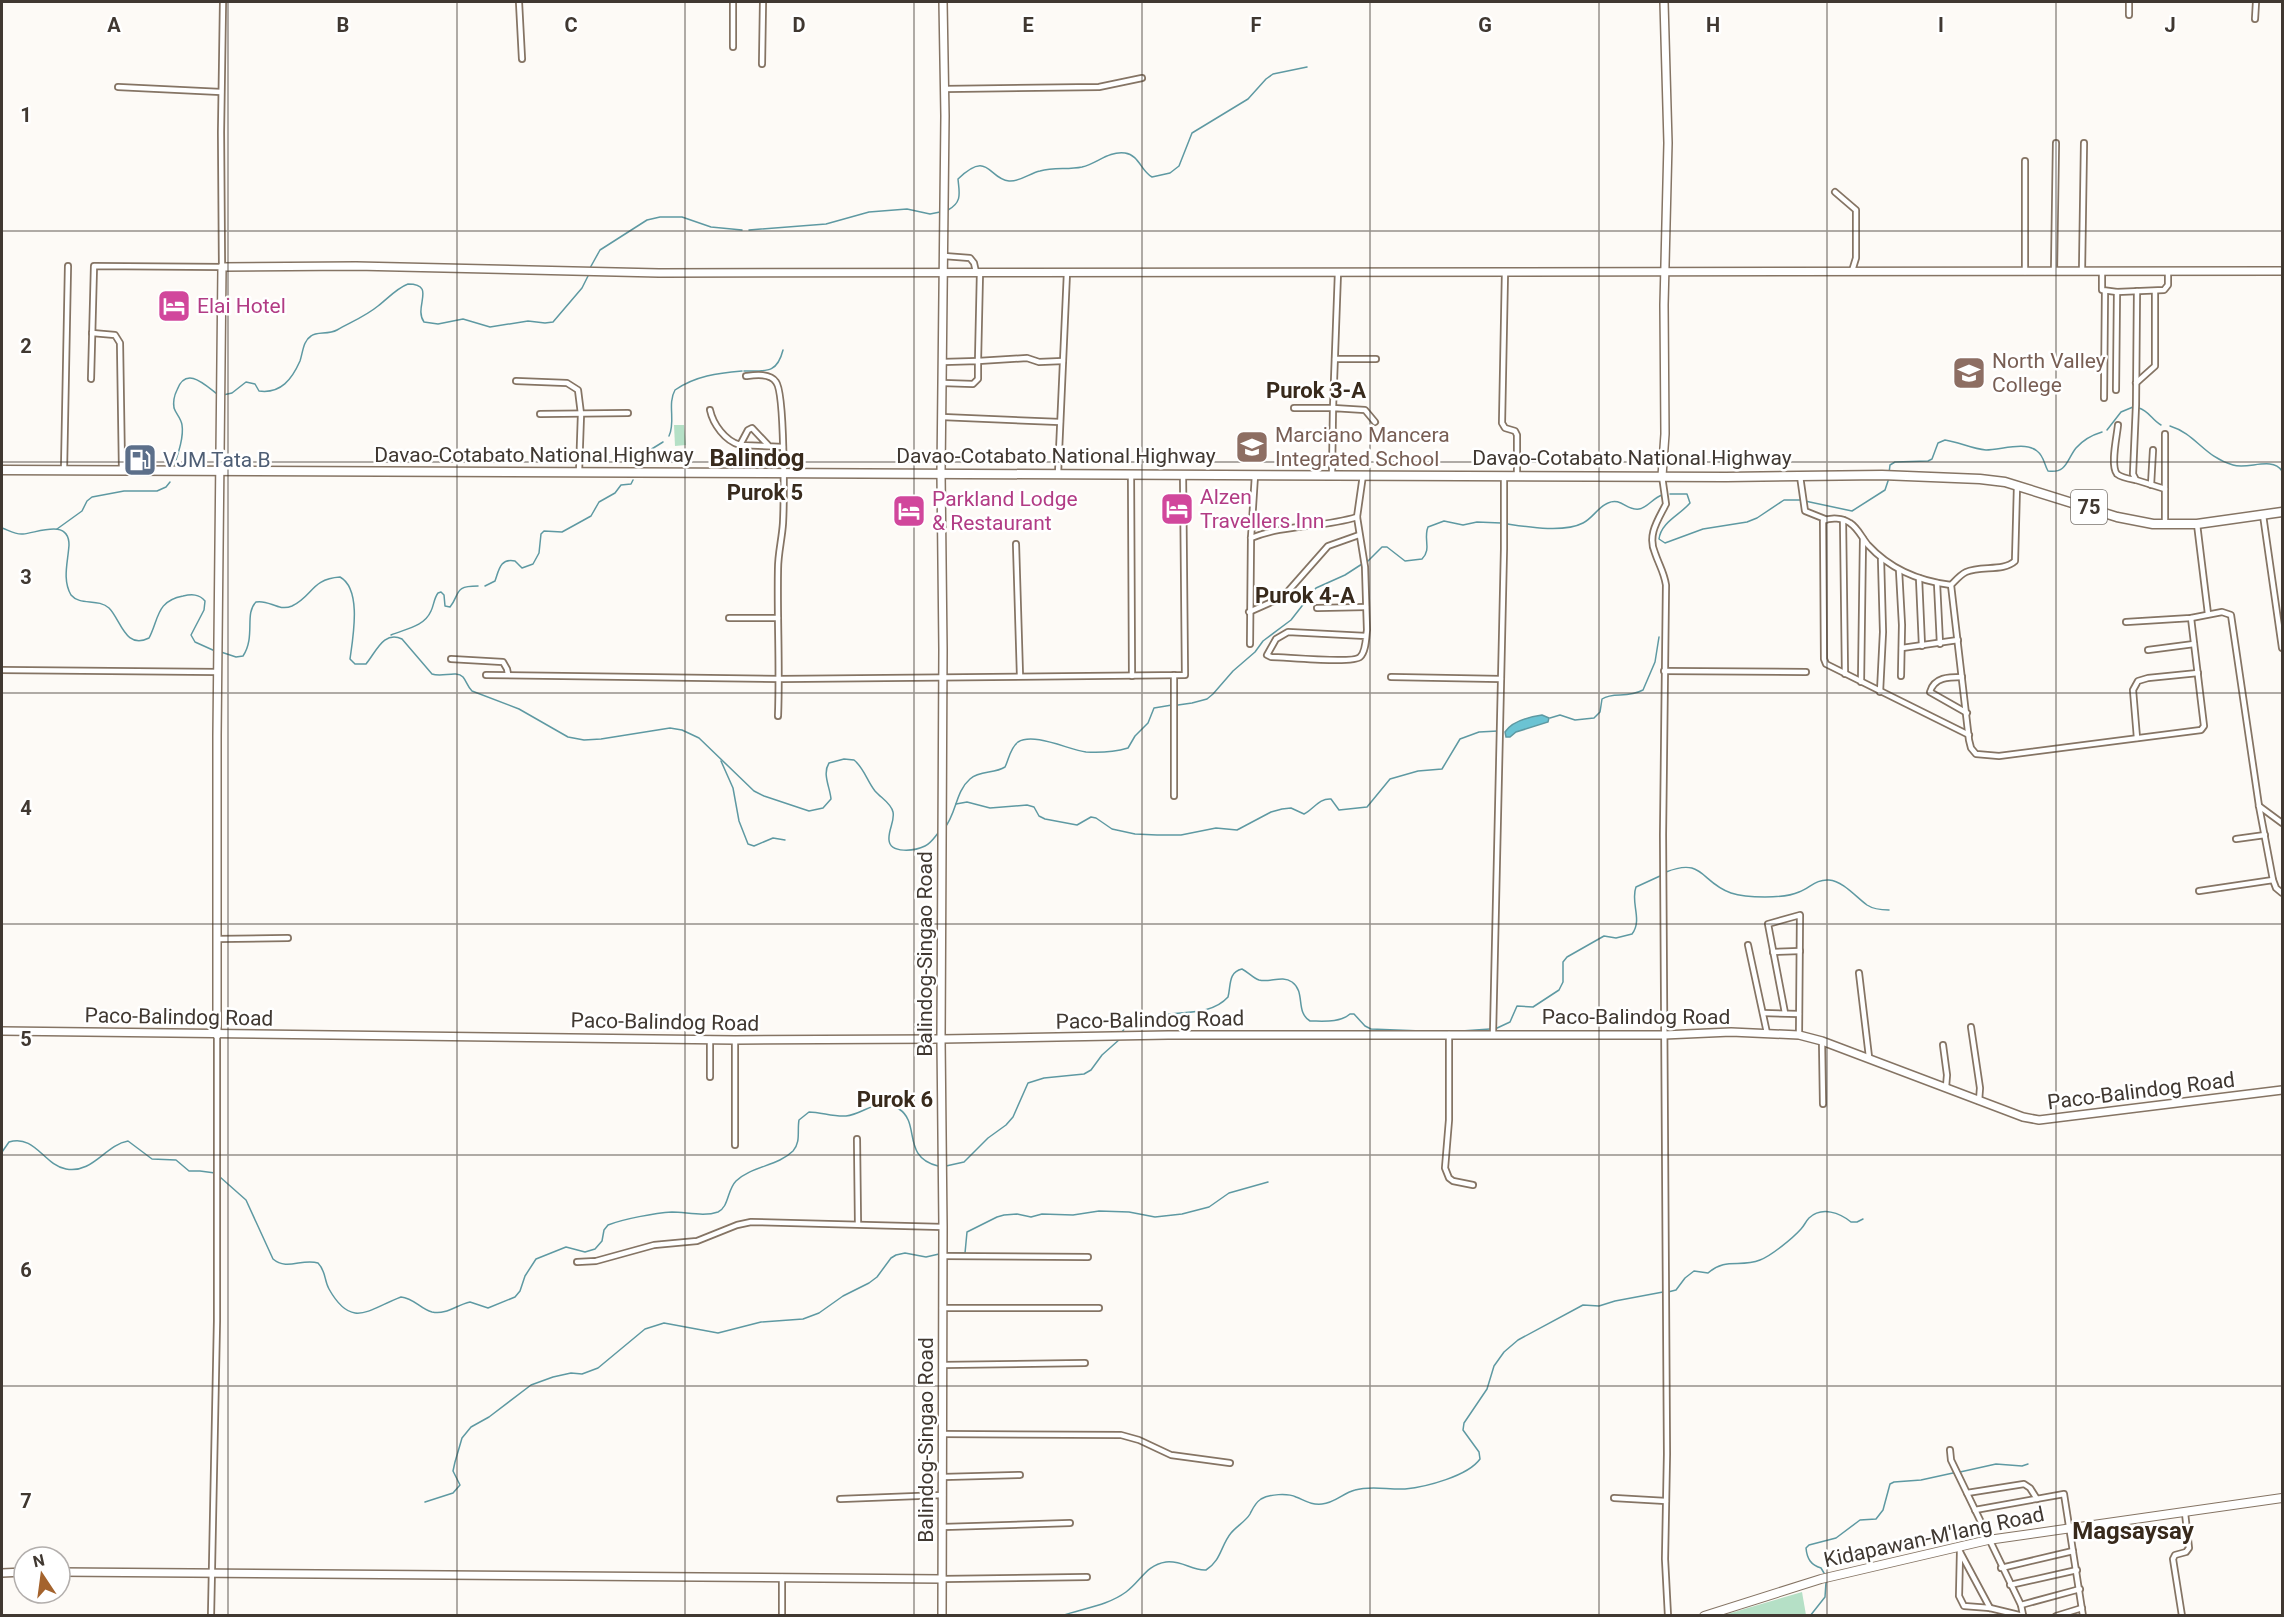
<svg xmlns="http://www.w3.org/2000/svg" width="2284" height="1617" viewBox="0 0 2284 1617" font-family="Roboto,sans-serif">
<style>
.green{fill:#b5e0c6}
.water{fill:#6bc3d3;stroke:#5e99a2;stroke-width:1.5}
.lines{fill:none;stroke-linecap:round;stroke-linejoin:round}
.stream{stroke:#5e99a2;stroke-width:1.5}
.street-casing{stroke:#857464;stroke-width:8}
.secondary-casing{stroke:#857464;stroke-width:10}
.primary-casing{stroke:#857464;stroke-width:10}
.highway-casing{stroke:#857464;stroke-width:11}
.street{stroke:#fff;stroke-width:4.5}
.secondary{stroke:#fff;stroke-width:7}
.primary{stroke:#fff;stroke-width:8}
.highway{stroke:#fff;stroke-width:8}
.grid{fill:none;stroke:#403831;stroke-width:1.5;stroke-opacity:0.55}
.labels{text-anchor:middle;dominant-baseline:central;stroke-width:5;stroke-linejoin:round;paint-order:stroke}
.shield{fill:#fff;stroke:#79746f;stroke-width:1.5}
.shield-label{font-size:20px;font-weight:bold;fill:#403831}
.hotel-label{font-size:21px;fill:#b23c85;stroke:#fff;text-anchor:start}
.education-label{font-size:21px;fill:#785e54;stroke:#fff;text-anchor:start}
.street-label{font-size:21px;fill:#403831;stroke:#fff}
.service-label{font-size:21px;fill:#4e5e75;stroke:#fff;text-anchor:start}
.neighbourhood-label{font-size:22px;font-weight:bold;fill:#382a1c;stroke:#fff}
.quarter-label{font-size:24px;font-weight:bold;fill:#382a1c;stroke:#fff}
.grid-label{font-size:20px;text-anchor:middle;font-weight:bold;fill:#403831;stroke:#fff;stroke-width:5;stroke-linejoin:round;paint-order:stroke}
</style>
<rect width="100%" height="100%" fill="#fdfaf6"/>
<g class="green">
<path d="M674 425H684L686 445 675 446Z"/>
<path d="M1802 1592 1806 1615H1724Z"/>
</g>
<path class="water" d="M1542 715 1549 718 1548 722 1516 732 1510 737H1506L1505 732C1512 721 1529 717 1542 715Z"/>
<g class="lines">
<g class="stream">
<path d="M948 210C963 202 959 192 958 179 989 149 988 179 1009 181 1020 182 1030 173 1040 171 1054 167 1068 170 1082 167 1098 163 1108 151 1125 153 1139 155 1141 171 1152 177L1170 173 1179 166 1192 133 1248 99 1266 79 1273 74 1307 67"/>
<path d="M749 230 826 224 869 212 907 209 930 214 940 212"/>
<path d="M590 268 600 250 647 220 660 217H682L711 227 742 230"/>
<path d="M744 371C766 371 777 374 783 350"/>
<path d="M223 395 232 393 246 382 255 384 259 391C281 394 292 379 300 361 303 352 303 341 311 336 317 331 328 335 337 330 351 322 366 316 378 306 387 299 397 288 408 284 437 284 413 307 424 322L438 324 463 319 490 327 528 321 545 323 553 322 582 288 588 276"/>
<path d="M2139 408C2149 411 2152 420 2161 425"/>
<path d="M2170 426C2196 434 2204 457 2233 465 2248 470 2272 456 2282 471"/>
<path d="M2107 430 2121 412 2133 407"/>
<path d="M669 436C676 422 667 404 675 390 695 376 718 373 742 371"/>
<path d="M174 466C178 454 184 437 182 425 181 418 176 414 174 408 173 402 174 396 177 390 186 366 204 384 217 394"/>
<path d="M636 467 642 455 663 442"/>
<path d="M1889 473 1890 465 1895 462 1928 461 1932 459 1938 443 1945 440C1959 442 1972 449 1986 450 2001 450 2025 441 2037 451 2044 456 2044 464 2048 471 2067 474 2067 459 2076 448 2083 440 2092 435 2102 432"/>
<path d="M1670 494H1687L1690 503C1680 515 1661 522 1659 539L1665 543 1703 529 1747 522 1757 518 1784 500H1801"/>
<path d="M1805 501 1852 511 1885 490 1889 478"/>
<path d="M1508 524C1528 527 1564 533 1583 523 1593 518 1598 507 1608 503 1621 497 1627 511 1639 509 1647 508 1653 498 1662 495"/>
<path d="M2 528C8 530 16 535 23 534 37 533 69 518 69 545 68 562 62 579 71 595 80 606 98 598 109 608 121 620 125 650 149 638 159 619 156 601 183 596 192 594 199 594 205 601L204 610 191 635 195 642 215 651"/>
<path d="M57 529 82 511 87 501 92 497 124 491H157L166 487 170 482"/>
<path d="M1367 562 1382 547H1387L1405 561 1422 559C1432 549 1423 539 1428 527L1444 521 1463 525 1477 522 1501 523"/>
<path d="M485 586 495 581C499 570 500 558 515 561L522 568 533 564 539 553 541 534 544 531 562 532 582 521 591 516 599 502 615 493 621 485 631 484 633 480"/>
<path d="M391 635C405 629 424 627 431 611 434 605 434 598 438 593L441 592 444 595 445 606 450 607C461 593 453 586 478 586"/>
<path d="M221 652 236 657 243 656C256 636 244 614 256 602 269 599 278 612 292 606 313 596 311 579 340 577 362 589 353 637 350 659L355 664H366C376 652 384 630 402 639L432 674C442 678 456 670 463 677 467 682 467 686 472 691L519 709 568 737 584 740 601 739 670 728 682 730 699 738 754 791 764 796 809 811 823 808 831 799C830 787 822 774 829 763L844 759 854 760C864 768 867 781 875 791 881 798 891 803 893 812 895 821 888 830 889 840 890 854 915 851 925 846 931 843 934 838 938 833"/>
<path d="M1178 705 1192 703 1207 699 1213 694 1233 671 1255 652 1263 641 1291 620 1316 588 1345 575 1362 564"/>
<path d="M1550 718 1560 715 1575 720 1594 718 1600 712 1602 699C1614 691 1626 699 1643 690L1655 662 1659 637"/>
<path d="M721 761 733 788 739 821 748 844 754 846 773 838 785 840"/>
<path d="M956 804 967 802 990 808 1027 805 1034 807 1039 816 1045 819 1077 825 1091 817 1096 818 1112 829 1135 834 1157 835H1181L1216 828 1237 830 1271 812 1282 809 1291 808 1304 814C1314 809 1319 798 1331 799L1339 810 1367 807 1390 779 1418 771 1442 769 1460 739 1479 732 1498 731"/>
<path d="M944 829C957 813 955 792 970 779 980 770 994 774 1005 767 1009 759 1010 748 1018 742 1034 732 1069 750 1086 752 1101 753 1114 752 1128 748L1135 736 1148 723 1154 708 1172 705"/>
<path d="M1666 872C1704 857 1700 882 1731 893 1746 898 1784 899 1799 892 1810 888 1816 879 1829 880 1843 881 1856 897 1867 905 1873 909 1882 910 1889 910"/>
<path d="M1495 1029 1510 1022 1517 1006 1533 1007 1559 990 1563 982V962L1567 957 1604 936 1616 938 1632 934C1643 920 1630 902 1636 887L1660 876"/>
<path d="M1121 1033C1126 1025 1133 1027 1142 1024 1147 1022 1149 1018 1154 1017 1178 1010 1210 1017 1228 997 1231 986 1228 972 1242 969 1248 972 1253 978 1259 980 1270 983 1282 975 1292 982 1306 992 1295 1012 1310 1021 1323 1021 1340 1023 1350 1014H1354L1365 1026 1371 1029 1447 1032 1490 1029"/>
<path d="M2 1152 9 1142C35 1134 44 1165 66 1169 93 1174 105 1145 128 1141L152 1159 176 1160 189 1171H200L215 1173"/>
<path d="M946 1166 964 1162 988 1138 1006 1125 1013 1117 1028 1083 1044 1078 1084 1074 1091 1070 1102 1055 1120 1039"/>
<path d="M220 1177 246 1200 273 1259C287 1271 302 1258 318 1263 326 1271 324 1280 329 1289 352 1330 369 1309 401 1297 414 1298 420 1309 432 1312 447 1315 456 1305 470 1302L488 1308 515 1297 520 1291 525 1276 536 1259 566 1247 585 1252 595 1249 602 1241 604 1230 608 1225C623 1219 655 1213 672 1212 686 1212 704 1217 718 1212 729 1207 727 1190 736 1181 752 1166 778 1166 793 1151 801 1142 797 1131 799 1120L809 1112C821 1112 833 1117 846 1116 865 1114 877 1096 899 1109 921 1123 901 1157 938 1166"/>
<path d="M947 1253H965L967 1232 997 1217 1004 1215 1017 1214 1031 1217 1042 1214 1073 1215 1099 1211 1129 1212 1155 1217 1182 1214 1209 1207 1229 1193 1268 1182"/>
<path d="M1668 1292 1676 1290 1685 1278 1694 1271 1708 1273C1726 1257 1740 1268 1760 1260 1771 1256 1793 1238 1801 1229 1804 1226 1806 1221 1809 1218 1822 1206 1840 1213 1851 1222H1857L1863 1219"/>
<path d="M1960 1472 1996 1464 2022 1466 2028 1464"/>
<path d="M425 1502 453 1493 460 1485 453 1471 455 1462 462 1438 471 1427 489 1417 531 1385 553 1377 571 1373 582 1374 598 1368 645 1329 664 1323 718 1333 761 1322 803 1319 819 1313 843 1296 869 1283 877 1277 891 1258 896 1255 905 1253 926 1257 939 1254"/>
<path d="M1824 1573 1821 1568C1811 1565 1807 1559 1806 1548L1809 1545 1836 1538 1860 1520 1876 1519 1883 1510 1890 1484 1894 1482 1921 1480 1953 1473"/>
<path d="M1061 1616C1083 1608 1107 1606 1126 1592 1141 1581 1146 1565 1166 1562 1182 1560 1192 1571 1206 1570 1221 1561 1221 1545 1231 1533 1237 1526 1246 1521 1250 1514 1253 1508 1255 1503 1261 1499 1269 1494 1288 1493 1296 1497 1306 1501 1311 1505 1322 1504 1335 1503 1343 1493 1355 1490 1372 1485 1388 1490 1405 1489 1426 1487 1468 1476 1480 1459L1479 1452 1463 1430 1464 1423 1487 1389 1494 1366 1504 1352 1518 1340 1583 1305 1599 1306 1615 1301 1663 1292"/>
<path d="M1810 1616 1825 1597 1826 1582"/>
</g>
<g class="street-casing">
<g id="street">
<path d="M519 2 522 59"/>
<path d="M2129 15V2"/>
<path d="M2255 19 2256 2"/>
<path d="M733 47V2"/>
<path d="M762 64 763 2"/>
<path d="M118 87 221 92"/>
<path d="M944 89 1099 87 1142 78"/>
<path d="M2025 161V272"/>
<path d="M1835 192 1856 210V258L1852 271"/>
<path d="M944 256 970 258 974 263 976 272"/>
<path d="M2082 271 2084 143"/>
<path d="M2102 271V290L2117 292 2164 290 2168 285V271"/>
<path d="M980 272 978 361 1027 358 1039 362 1063 361"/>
<path d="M1505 272 1502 423 1505 428 1515 431 1517 435V476"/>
<path d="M2054 272 2056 143"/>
<path d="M2137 291 2136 405 2133 474 2136 480 2165 489"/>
<path d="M92 333 115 335 120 343 122 470"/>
<path d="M1335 359H1376"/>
<path d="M746 376C755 375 770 373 776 382 785 393 784 503 783 523 782 539 778 553 778 569 777 618 780 667 778 716"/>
<path d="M91 379 94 266 222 267 221 132 223 2"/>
<path d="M516 381 567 383 578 390 581 414 579 472"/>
<path d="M943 383 973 384 978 379V361L943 362"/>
<path d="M2136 383 2155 366V292"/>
<path d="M2116 390 2117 292"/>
<path d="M2104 398 2105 291"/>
<path d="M1294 408H1333L1338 272"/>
<path d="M710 410C713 424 725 441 740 445"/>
<path d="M540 414 628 413"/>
<path d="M942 417 1060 422"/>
<path d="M2118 425C2117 436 2110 466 2117 474 2122 478 2130 479 2136 480"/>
<path d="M769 446 752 428 748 430 740 445 783 447"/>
<path d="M64 470 68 266"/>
<path d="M1058 474 1067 272"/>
<path d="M1131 474 1132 676"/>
<path d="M1332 475 1333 408 1365 410 1375 422"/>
<path d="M1363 475 1357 517 1365 567 1367 630C1366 637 1366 652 1360 657 1353 664 1285 657 1271 657L1267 655 1276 639 1288 632 1366 636"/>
<path d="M1662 476 1666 504C1658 520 1647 535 1655 553 1659 565 1664 572 1666 585L1663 835 1667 1454 1665 1559 1668 1616"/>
<path d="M1800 476 1805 511 1825 519"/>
<path d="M2151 485 2153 450"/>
<path d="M2017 486 2015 561C2003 572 1981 565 1966 572 1960 575 1956 580 1951 585L1969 740 1971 748 1976 754 1999 756 2201 730 2204 726 2191 618"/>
<path d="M2263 515 2282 648"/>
<path d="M1843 520 1845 674"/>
<path d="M2165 524V434"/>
<path d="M2197 524 2208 614"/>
<path d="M1251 538C1285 524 1322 528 1357 517"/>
<path d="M1016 544 1020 676"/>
<path d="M1899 570 1902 625 1901 676"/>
<path d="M1919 578 1922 646"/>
<path d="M1937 583 1940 644"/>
<path d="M1951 585C1918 581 1890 569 1868 545 1862 538 1858 528 1850 523 1843 518 1831 517 1823 521L1824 659 1826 664 1969 735"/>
<path d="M1317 608 1366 607"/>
<path d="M1249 612 1283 597 1328 546 1359 535"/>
<path d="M729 618H778"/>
<path d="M2126 622 2191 618 2222 612 2231 615 2259 806 2273 880 2276 888 2282 893"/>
<path d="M1250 644 1251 538 1255 475"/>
<path d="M1902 648 1958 640"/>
<path d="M2148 650 2194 644"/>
<path d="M451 659 503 662 507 669 508 674"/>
<path d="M2 670 218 672"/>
<path d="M1664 671 1806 672"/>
<path d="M486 675 780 679 1185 675 1183 474"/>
<path d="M1391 677 1501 679"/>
<path d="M1962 677C1949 677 1934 677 1930 692L1967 713"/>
<path d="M1861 682 1863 539"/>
<path d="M1880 692 1883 632 1881 559"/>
<path d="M2137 738 2133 690 2138 681 2148 678 2198 673"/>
<path d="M1174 796V675"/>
<path d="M2259 806 2282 823"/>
<path d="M2236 839 2265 835"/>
<path d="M2199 891 2273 880"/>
<path d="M217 939 288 938"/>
<path d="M1748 945 1767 1033"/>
<path d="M1773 952 1800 951"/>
<path d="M1859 973 1869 1057"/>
<path d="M1763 1013 1799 1014"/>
<path d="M1785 1013 1768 924 1800 915 1799 1035"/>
<path d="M1971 1027 1980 1088 1979 1101"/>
<path d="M1449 1034V1120L1445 1168 1449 1178 1453 1181 1473 1185"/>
<path d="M1493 1034 1504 549V476"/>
<path d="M1822 1041 1823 1104"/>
<path d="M1943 1045 1947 1075 1946 1087"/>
<path d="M710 1077V1039"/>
<path d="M857 1139 858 1224"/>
<path d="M735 1145V1040"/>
<path d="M943 1256 1088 1257"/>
<path d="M577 1262 596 1261 654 1245 697 1241 737 1225 751 1222 943 1227"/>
<path d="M942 1308H1099"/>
<path d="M942 1365 1085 1363"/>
<path d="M942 1434 1121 1435 1139 1440 1171 1455 1230 1463"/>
<path d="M1950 1450 1951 1460 2021 1605 2023 1615"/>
<path d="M943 1477 1020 1475"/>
<path d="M1967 1493 2024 1484 2030 1488 2037 1499"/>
<path d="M1614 1498 1666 1501"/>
<path d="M840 1499 943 1495"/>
<path d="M1975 1510 2064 1494 2083 1616"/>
<path d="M943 1527 1070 1523"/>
<path d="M1960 1552 1959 1596 1964 1606 1990 1608 2023 1616"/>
<path d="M1960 1552 1990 1608"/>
<path d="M2001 1568 2073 1551"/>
<path d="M782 1577V1616"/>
<path d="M942 1579 1087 1577"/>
<path d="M2010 1585 2077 1570"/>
<path d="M2021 1605 2080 1589"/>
<path d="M211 1616 217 1321V1035"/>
<path d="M2056 1616 2082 1608"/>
<path d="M2182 1616 2173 1559 2175 1555 2186 1552 2189 1548 2185 1513"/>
</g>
</g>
<g class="secondary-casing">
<g id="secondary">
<path d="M1662 476 1665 434 1664 305 1668 143 1664 2"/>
<path d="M2 1031 735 1040 941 1039 1168 1035H1664L1731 1032 1799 1035 1822 1041 2023 1117 2039 1120 2282 1090"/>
<path d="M217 1035V735L222 267 356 266 659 273 2282 271"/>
<path d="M60 1572 942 1579"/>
<path d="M2 1573 24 1572"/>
<path d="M942 1616 943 1227 941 1039 943 649 941 473 945 116 943 2"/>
</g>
</g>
<g class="primary-casing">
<path id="primary" d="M1704 1616 1821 1579 1988 1540 2282 1498"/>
</g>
<g class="highway-casing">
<path id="highway" d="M2 470 1726 477 1882 475 1980 479 2005 482 2117 517 2153 524H2197L2282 512"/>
</g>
<use href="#street" class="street"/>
<use href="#secondary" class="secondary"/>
<use href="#primary" class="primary"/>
<use href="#highway" class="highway"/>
</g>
<path class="grid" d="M228 2V1616M457 2V1616M685 2V1616M914 2V1616M1142 2V1616M1370 2V1616M1599 2V1616M1827 2V1616M2056 2V1616M2 231H2282M2 462H2282M2 693H2282M2 924H2282M2 1155H2282M2 1386H2282"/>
<defs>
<g id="hotel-square" transform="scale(1.725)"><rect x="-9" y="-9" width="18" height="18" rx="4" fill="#d1479c" stroke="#fff"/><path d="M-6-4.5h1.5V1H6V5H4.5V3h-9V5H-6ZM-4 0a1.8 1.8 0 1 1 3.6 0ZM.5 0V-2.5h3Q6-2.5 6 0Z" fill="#fff"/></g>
<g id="university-square" transform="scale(1.725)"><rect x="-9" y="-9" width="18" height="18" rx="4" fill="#8d6e63" stroke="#fff"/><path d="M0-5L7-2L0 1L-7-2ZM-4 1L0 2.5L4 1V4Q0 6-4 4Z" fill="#fff"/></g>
<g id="school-square" transform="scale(1.725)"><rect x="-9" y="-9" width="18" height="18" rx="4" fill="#8d6e63" stroke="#fff"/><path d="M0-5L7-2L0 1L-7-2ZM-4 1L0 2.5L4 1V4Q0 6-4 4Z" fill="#fff"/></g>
<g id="fuel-square" transform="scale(1.725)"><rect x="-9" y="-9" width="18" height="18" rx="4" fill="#5c6f8a" stroke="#fff"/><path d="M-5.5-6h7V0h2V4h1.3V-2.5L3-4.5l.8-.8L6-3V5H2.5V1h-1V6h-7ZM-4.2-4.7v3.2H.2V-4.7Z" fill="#fff"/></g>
</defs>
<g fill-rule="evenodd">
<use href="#hotel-square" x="174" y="306"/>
<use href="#university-square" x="1969" y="373"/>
<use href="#school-square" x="1252" y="447"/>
<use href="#fuel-square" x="140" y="460"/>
<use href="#hotel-square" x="1177" y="509"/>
<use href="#hotel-square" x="909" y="511"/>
</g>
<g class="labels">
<rect class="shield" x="2071" y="490" width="36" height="34" rx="4.5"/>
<g class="shield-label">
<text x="2089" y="507">75</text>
</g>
<g class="hotel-label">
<text x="197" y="306">Elai Hotel</text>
<text x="1200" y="497">Alzen<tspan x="1200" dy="24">Travellers Inn</tspan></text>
<text x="932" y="499">Parkland Lodge<tspan x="932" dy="24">&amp; Restaurant</tspan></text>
</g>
<g class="education-label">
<text x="1992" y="361">North Valley<tspan x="1992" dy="24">College</tspan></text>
<text x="1275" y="435">Marciano Mancera<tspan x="1275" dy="24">Integrated School</tspan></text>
</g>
<g class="street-label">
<text x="534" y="455">Davao-Cotabato National Highway</text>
<text x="1056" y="456">Davao-Cotabato National Highway</text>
<text x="1632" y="458">Davao-Cotabato National Highway</text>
<text transform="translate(925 954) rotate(-90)">Balindog-Singao Road</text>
<text transform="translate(179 1017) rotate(1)">Paco-Balindog Road</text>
<text x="1636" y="1017">Paco-Balindog Road</text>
<text transform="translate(1150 1020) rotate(-1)">Paco-Balindog Road</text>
<text transform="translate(665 1022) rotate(1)">Paco-Balindog Road</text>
<text transform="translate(2141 1091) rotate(-7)">Paco-Balindog Road</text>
<text transform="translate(926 1440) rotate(-90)">Balindog-Singao Road</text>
<text transform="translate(1934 1537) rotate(-12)">Kidapawan-M'lang Road</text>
</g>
<g class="service-label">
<text x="163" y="460">VJM Tata B</text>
</g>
<g class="neighbourhood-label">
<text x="1316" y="390">Purok 3-A</text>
<text x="765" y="492">Purok 5</text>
<text x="1305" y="595">Purok 4-A</text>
<text x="895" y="1099">Purok 6</text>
</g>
<g class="quarter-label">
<text x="757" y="458">Balindog</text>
<text x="2133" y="1531">Magsaysay</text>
</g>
</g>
<g class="grid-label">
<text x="114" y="32">A</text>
<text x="343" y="32">B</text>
<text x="571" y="32">C</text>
<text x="799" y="32">D</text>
<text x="1028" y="32">E</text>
<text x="1256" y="32">F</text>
<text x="1485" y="32">G</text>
<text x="1713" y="32">H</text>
<text x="1941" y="32">I</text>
<text x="2170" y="32">J</text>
<text x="26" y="122">1</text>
<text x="26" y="353">2</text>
<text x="26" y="584">3</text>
<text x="26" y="815">4</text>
<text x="26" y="1046">5</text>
<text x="26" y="1277">6</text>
<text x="26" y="1508">7</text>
</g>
<rect width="2284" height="1617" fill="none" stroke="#403831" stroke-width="6"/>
<g transform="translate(42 1575) rotate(347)"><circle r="28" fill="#ffffff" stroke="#b3afad" stroke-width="1.5"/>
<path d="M0-4.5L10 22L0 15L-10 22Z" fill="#a4632d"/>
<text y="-9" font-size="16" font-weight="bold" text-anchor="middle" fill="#403831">N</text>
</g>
</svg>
